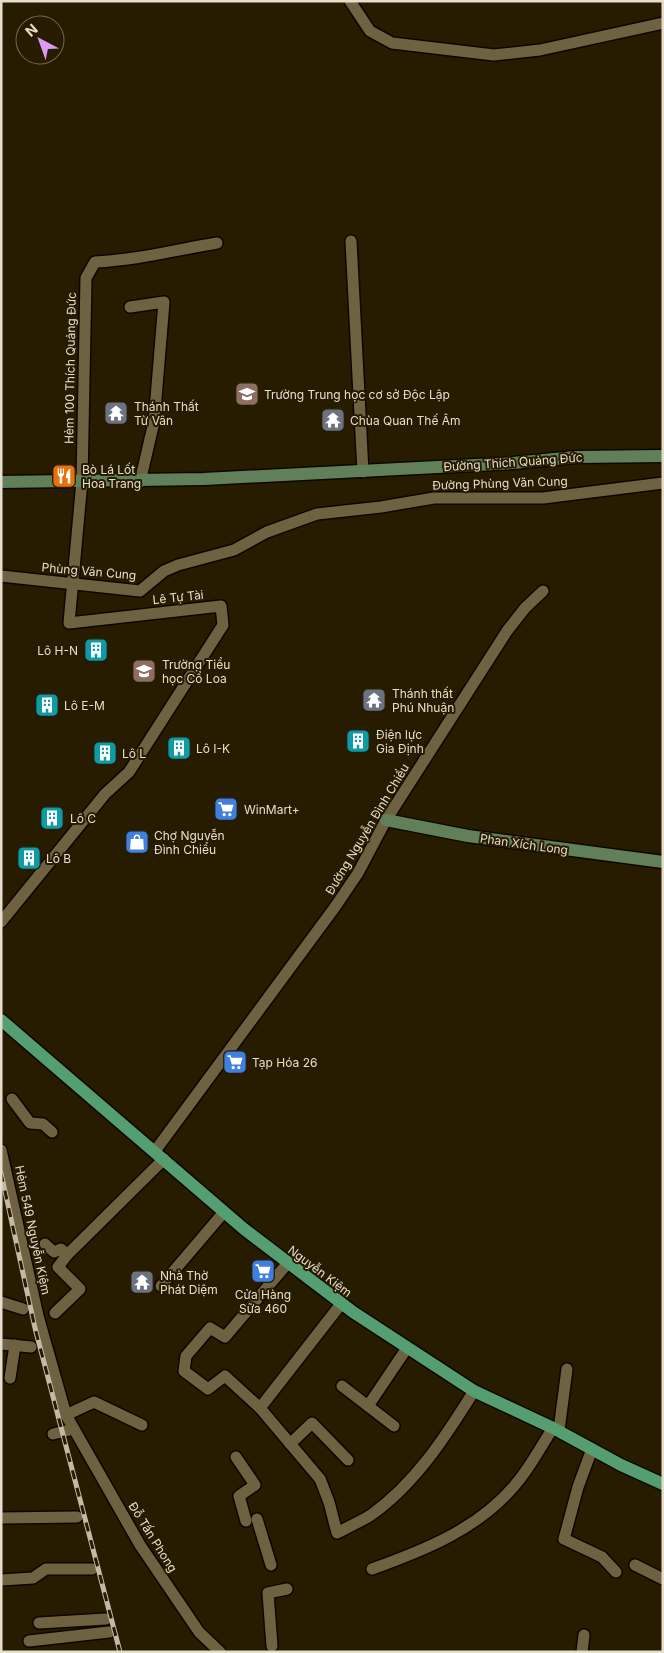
<svg xmlns="http://www.w3.org/2000/svg" width="664" height="1653" viewBox="0 0 664 1653" font-family="Inter,sans-serif">
<style>
.lines{fill:none;stroke-linecap:round;stroke-linejoin:round}
.street-casing{stroke:#0e0700;stroke-width:14}
.secondary-casing{stroke:#0e0700;stroke-width:15}
.primary-casing{stroke:#0e0700;stroke-width:15}
.street{stroke:#6e6241;stroke-width:11}
.secondary{stroke:#61805a;stroke-width:12}
.primary{stroke:#549e72;stroke-width:12}
.rail-casing{stroke:#c2baa7;stroke-width:5}
.rail{stroke:#271c00;stroke-width:3;stroke-dasharray:9;stroke-linecap:butt}
.labels{text-anchor:middle;dominant-baseline:central;stroke-width:4;stroke-linejoin:round;paint-order:stroke}
.street-label{font-size:12px;fill:#e5decd;stroke:#271c00}
.poi-label{font-size:12px;fill:#e5decd;stroke:#271c00;text-anchor:start}
</style>
<rect width="100%" height="100%" fill="#271c00"/>
<g class="lines">
<g class="street-casing">
<g id="street">
<path d="M350 1 370 31 392 43 494 55 540 50 663 23"/>
<path d="M351 241 363 472"/>
<path d="M130 307 164 302 154 422 140 482"/>
<path d="M1 576 140 591 164 571 178 565 234 550 267 532 317 514 381 507 434 498H543L663 483"/>
<path d="M1 922 105 794 129 772 223 625 221 606 69 623 82 481 86 278 95 262C137 260 176 250 217 243"/>
<path d="M12 1099 30 1123 43 1124 52 1132"/>
<path d="M1 1150 38 1316 66 1415 140 1545 199 1632 220 1652"/>
<path d="M155 1151 335 907 358 873 386 820 507 631 525 608 543 591"/>
<path d="M45 1244 54 1252 61 1249 67 1255"/>
<path d="M287 1264 225 1337 210 1328 186 1356 184 1371 208 1389 225 1376 260 1408 320 1479 329 1502 337 1533C348 1527 360 1522 371 1515 415 1484 446 1436 474 1391"/>
<path d="M161 1286 224 1212"/>
<path d="M1 1302 23 1309"/>
<path d="M55 1313 80 1289 58 1267 67 1255 164 1159"/>
<path d="M1 1344 31 1347"/>
<path d="M10 1378 15 1345"/>
<path d="M342 1386 394 1426"/>
<path d="M368 1406 407 1348"/>
<path d="M260 1408 341 1304"/>
<path d="M66 1415 94 1402 142 1425"/>
<path d="M559 1430 567 1369"/>
<path d="M53 1434 74 1429"/>
<path d="M290 1444 312 1423 348 1460"/>
<path d="M592 1449 578 1487 564 1539 602 1557 616 1572"/>
<path d="M236 1457 255 1485 239 1496 246 1521"/>
<path d="M1 1518 77 1517"/>
<path d="M257 1519 271 1565"/>
<path d="M635 1565 663 1579"/>
<path d="M372 1569C425 1550 478 1529 515 1485 530 1468 541 1446 553 1428"/>
<path d="M1 1580 33 1578 46 1569H92"/>
<path d="M39 1623 106 1619"/>
<path d="M29 1641 109 1632"/>
<path d="M272 1646 268 1593 287 1589"/>
<path d="M582 1652 584 1635"/>
</g>
</g>
<g class="secondary-casing">
<g id="secondary">
<path d="M1 482 204 479 513 463 575 457 663 456"/>
<path d="M386 820 468 836 663 862"/>
</g>
</g>
<g class="primary-casing">
<path id="primary" d="M1 1020 244 1229 353 1312 474 1391 553 1428 621 1465 663 1484"/>
</g>
<use href="#street" class="street"/>
<use href="#secondary" class="secondary"/>
<use href="#primary" class="primary"/>
<g class="rail-casing">
<path id="rail" d="M1 1173 35 1328 120 1652"/>
</g>
<use href="#rail" class="rail"/>
</g>
<defs>
<g id="school-square" transform="scale(1.25)"><rect x="-9" y="-9" width="18" height="18" rx="4" fill="#8d6e63" stroke="#271c00"/><path d="M0-5L7-2L0 1L-7-2ZM-4 1L0 2.5L4 1V4Q0 6-4 4Z" fill="#fff"/></g>
<g id="temple-square" transform="scale(1.25)"><rect x="-9" y="-9" width="18" height="18" rx="4" fill="#6b7280" stroke="#271c00"/><path d="M0-6L5-2H3V0L6.5 2.5H4V6H1.5V3h-3V6H-4V2.5H-6.5L-3 0V-2H-5Z" fill="#fff"/></g>
<g id="restaurant-square" transform="scale(1.25)"><rect x="-9" y="-9" width="18" height="18" rx="4" fill="#e8710a" stroke="#271c00"/><path d="M-5-6h1v4h1v-4h1v4h1v-4h1v5L-1.5 .5V6h-2V.5L-5-1ZM5-6V6H3V1.5H1.5Q1.5-4 5-6Z" fill="#fff"/></g>
<g id="building-square" transform="scale(1.25)"><rect x="-9" y="-9" width="18" height="18" rx="4" fill="#0f9aa8" stroke="#271c00"/><path d="M-4-6H4V6H1V3H-1V6H-4ZM-2.5-4.3h1.7v1.8h-1.7ZM.8-4.3h1.7v1.8H.8ZM-2.5-1h1.7V.8h-1.7ZM.8-1h1.7V.8H.8Z" fill="#fff"/></g>
<g id="supermarket-square" transform="scale(1.25)"><rect x="-9" y="-9" width="18" height="18" rx="4" fill="#3f7fe0" stroke="#271c00"/><path d="M-6-5.5h2.5l.6 2H6L4.5 2H-2.5L-4.4-4H-6ZM-1.5 3.2a1.3 1.3 0 1 0 .1 0ZM3 3.2a1.3 1.3 0 1 0 .1 0Z" fill="#fff"/></g>
<g id="shop-square" transform="scale(1.25)"><rect x="-9" y="-9" width="18" height="18" rx="4" fill="#3f7fe0" stroke="#271c00"/><path d="M-5-2.5h2.3a2.7 3.5 0 0 1 5.4 0H5L5.5 6h-11ZM-1.5-2.5h3a1.5 2.3 0 0 0-3 0Z" fill="#fff"/></g>
</defs>
<g fill-rule="evenodd">
<use href="#school-square" x="247" y="394"/>
<use href="#temple-square" x="116" y="413"/>
<use href="#temple-square" x="333" y="420"/>
<use href="#restaurant-square" x="64" y="476"/>
<use href="#building-square" x="96" y="650"/>
<use href="#school-square" x="144" y="671"/>
<use href="#temple-square" x="374" y="700"/>
<use href="#building-square" x="47" y="705"/>
<use href="#building-square" x="358" y="741"/>
<use href="#building-square" x="179" y="748"/>
<use href="#building-square" x="105" y="753"/>
<use href="#supermarket-square" x="226" y="809"/>
<use href="#building-square" x="52" y="818"/>
<use href="#shop-square" x="137" y="842"/>
<use href="#building-square" x="29" y="858"/>
<use href="#supermarket-square" x="235" y="1062"/>
<use href="#supermarket-square" x="263" y="1271"/>
<use href="#temple-square" x="142" y="1282"/>
</g>
<g class="labels">
<g class="street-label">
<text transform="translate(70 368) rotate(-89)">Hẻm 100 Thích Quảng Đức</text>
<text transform="translate(513 462) rotate(-4)">Đường Thích Quảng Đức</text>
<text transform="translate(500 483) rotate(-2)">Đường Phùng Văn Cung</text>
<text transform="translate(89 571) rotate(5)">Phùng Văn Cung</text>
<text transform="translate(178 597) rotate(-6)">Lê Tự Tài</text>
<text transform="translate(367 829) rotate(-59)">Đường Nguyễn Đình Chiểu</text>
<text transform="translate(524 844) rotate(8)">Phan Xích Long</text>
<text transform="translate(33 1230) rotate(78)">Hẻm 549 Nguyễn Kiệm</text>
<text transform="translate(320 1271) rotate(37)">Nguyễn Kiệm</text>
<text transform="translate(153 1537) rotate(58)">Đỗ Tấn Phong</text>
</g>
<g class="poi-label">
<text x="264" y="394">Trường Trung học cơ sở Độc Lập</text>
<text x="134" y="406">Thánh Thất<tspan x="134" dy="14">Từ Vân</tspan></text>
<text x="350" y="420">Chùa Quan Thế Âm</text>
<text x="82" y="469">Bò Lá Lốt<tspan x="82" dy="14">Hoa Trang</tspan></text>
<text x="78" y="650" text-anchor="end">Lô H-N</text>
<text x="162" y="664">Trường Tiểu<tspan x="162" dy="14">học Cổ Loa</tspan></text>
<text x="392" y="693">Thánh thất<tspan x="392" dy="14">Phú Nhuận</tspan></text>
<text x="64" y="705">Lô E-M</text>
<text x="376" y="734">Điện lực<tspan x="376" dy="14">Gia Định</tspan></text>
<text x="196" y="748">Lô I-K</text>
<text x="122" y="753">Lô L</text>
<text x="244" y="809">WinMart+</text>
<text x="70" y="818">Lô C</text>
<text x="154" y="835">Chợ Nguyễn<tspan x="154" dy="14">Đình Chiểu</tspan></text>
<text x="46" y="858">Lô B</text>
<text x="252" y="1062">Tạp Hóa 26</text>
<text x="160" y="1275">Nhà Thờ<tspan x="160" dy="14">Phát Diệm</tspan></text>
<text x="263" y="1294" text-anchor="middle">Cửa Hàng<tspan x="263" dy="14">Sữa 460</tspan></text>
</g>
</g>
<rect width="664" height="1653" fill="none" stroke="#e5decd" stroke-width="5"/>
<g transform="translate(40 40) rotate(319)"><circle r="24" fill="#271c00" stroke="#736a52"/>
<path d="M0-4L9 19L0 12L-9 19Z" fill="#dc99f4"/>
<text y="-8" font-size="14" font-weight="bold" text-anchor="middle" fill="#e5decd">N</text>
</g>
</svg>
